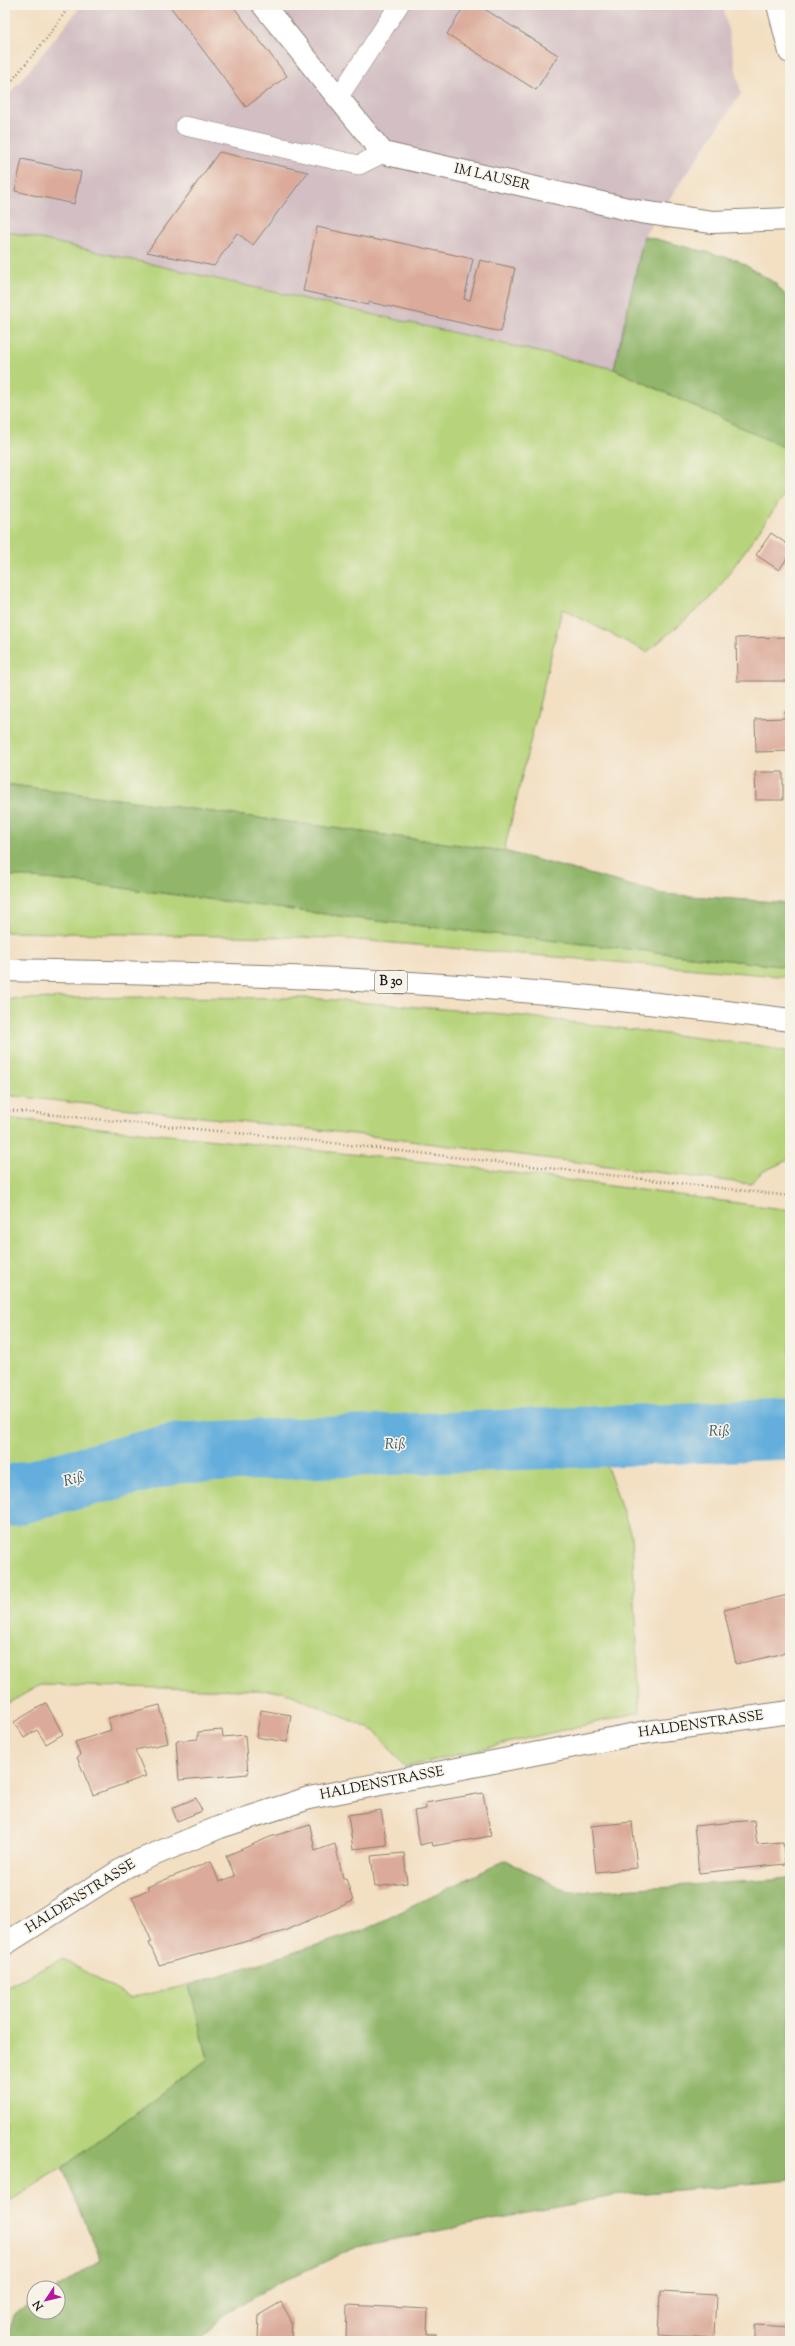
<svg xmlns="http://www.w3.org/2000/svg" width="795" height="2346" viewBox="0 0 795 2346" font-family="'Sorts Mill Goudy',serif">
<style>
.industrial{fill:#d2bec3}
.green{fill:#b7d47b;stroke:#6a784c}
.forest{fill:#91b66b;stroke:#566944}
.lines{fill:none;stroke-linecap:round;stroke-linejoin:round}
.river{stroke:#64aedc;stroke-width:61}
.building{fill:#dbaa9a}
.lane-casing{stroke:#887e6f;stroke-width:20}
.street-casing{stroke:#887e6f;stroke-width:24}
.secondary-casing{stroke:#887e6f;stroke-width:24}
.highway-casing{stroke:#887e6f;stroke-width:24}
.path{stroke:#887e6f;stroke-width:2.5;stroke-dasharray:1 3;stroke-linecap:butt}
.lane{stroke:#fff;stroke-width:19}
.street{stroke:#fff;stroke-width:22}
.secondary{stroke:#fff;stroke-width:22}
.highway{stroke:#fff;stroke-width:22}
.labels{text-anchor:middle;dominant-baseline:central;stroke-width:3.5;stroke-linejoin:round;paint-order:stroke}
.shield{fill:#f7f3e8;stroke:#5e5c59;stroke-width:1}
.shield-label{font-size:13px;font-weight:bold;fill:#1c1c1c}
.street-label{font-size:14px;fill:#1c1c1c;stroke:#f7f3e8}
.water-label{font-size:15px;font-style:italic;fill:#395669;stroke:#f7f3e8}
</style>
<rect width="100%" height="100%" fill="#f7f3e8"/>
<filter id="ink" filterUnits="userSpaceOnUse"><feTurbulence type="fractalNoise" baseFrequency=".025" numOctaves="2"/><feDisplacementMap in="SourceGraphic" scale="8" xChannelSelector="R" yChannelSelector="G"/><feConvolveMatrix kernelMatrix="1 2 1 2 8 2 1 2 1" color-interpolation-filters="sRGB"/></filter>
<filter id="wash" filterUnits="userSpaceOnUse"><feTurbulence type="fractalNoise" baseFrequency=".012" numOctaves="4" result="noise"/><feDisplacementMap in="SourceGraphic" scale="16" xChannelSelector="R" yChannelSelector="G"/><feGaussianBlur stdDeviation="0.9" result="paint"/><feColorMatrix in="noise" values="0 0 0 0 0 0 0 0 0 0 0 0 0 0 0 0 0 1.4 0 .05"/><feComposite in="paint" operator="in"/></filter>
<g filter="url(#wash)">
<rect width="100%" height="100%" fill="#f3dfc2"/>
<path class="industrial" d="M82 5H723L741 94 644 236 614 369 5 231V100Z"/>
<g class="green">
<path d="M5 231 614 369 790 450V487L712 597 647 652 562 609 504 851 5 784Z"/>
<path d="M5 875 84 883 386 922 790 967V977L334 938 5 932Z"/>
<path d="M145 997 311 998 514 1015 763 1046 790 1054V1159L762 1172 750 1184 363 1135 5 1095V999Z"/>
<path d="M5 1118 446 1164 790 1210V1400L586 1408 632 1537 640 1712 405 1767 375 1731 283 1691 40 1685 5 1705Z"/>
<path d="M63 1959 130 1998 189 1985 208 2059 62 2168 5 2204V1987Z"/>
</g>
<g class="forest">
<path d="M644 236 737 260 775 283 790 301V450L614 369Z"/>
<path d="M5 784 504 851 663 894 790 903V967L386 922 84 883 5 875Z"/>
<path d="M506 1860 569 1892 790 1879V2180L613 2196 357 2247 274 2285 222 2316 201 2341H7L14 2314 34 2302V2312H58L57 2288 101 2260 62 2168 208 2059 189 1985 362 1931Z"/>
</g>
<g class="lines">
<path class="river" d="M5 1497 177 1453 790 1429"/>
</g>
<g id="blocks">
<g class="building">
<path d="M169 5H232L287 76 246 107Z"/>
<path d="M465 5H478L558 55 536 90 447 34Z"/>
<path d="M219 152 308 172 253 245 237 233 214 266 147 252Z"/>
<path d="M22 159 81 172 74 204 15 191Z"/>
<path d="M317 227 382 241 383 239 473 259 464 299 470 300 480 260 515 268 501 332 369 302 368 305 303 291Z"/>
<path d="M771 533 790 546V554L779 570 756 555Z"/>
<path d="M790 637V681H737L736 638Z"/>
<path d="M785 711H790V751L756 752 755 719 785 718Z"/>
<path d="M755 772H783V800H756Z"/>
<path d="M788 1595 790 1605V1652L736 1664 724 1610Z"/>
<path d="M46 1703 63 1734 46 1744 37 1730 24 1738 14 1722Z"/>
<path d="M160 1705 168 1743 135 1750 146 1776 93 1795 77 1757 80 1755 75 1742 111 1730 108 1718Z"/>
<path d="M261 1710 291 1715 287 1742 256 1737Z"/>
<path d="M222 1730 223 1737 245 1735 248 1774 179 1780 176 1741 198 1739V1732Z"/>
<path d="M483 1793 491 1836 433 1846 432 1842 420 1845 414 1811 426 1809 425 1803Z"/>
<path d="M196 1798 202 1811 177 1821 172 1808Z"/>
<path d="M381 1810 387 1845 353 1849 348 1815Z"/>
<path d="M754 1820 757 1844 783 1842 785 1864 699 1873 694 1826Z"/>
<path d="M632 1822 637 1868 596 1872 591 1826Z"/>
<path d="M310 1825 315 1851 335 1844 343 1878H346L353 1901 285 1931 159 1965 149 1943 152 1942 132 1897 149 1889 147 1887 211 1861 219 1882 235 1876 226 1856 270 1837Z"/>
<path d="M404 1853 407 1883 375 1887 371 1856Z"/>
<path d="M660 2292 716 2295 714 2338 658 2335Z"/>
<path d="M281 2302 292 2322 291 2341H258L259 2315Z"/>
<path d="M347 2305 428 2309 427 2334H436L435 2341H346Z"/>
<path d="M755 2325 790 2327V2341H727V2337L755 2339Z"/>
</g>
</g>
</g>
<g filter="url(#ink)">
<use href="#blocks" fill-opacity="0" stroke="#887e6f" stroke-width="1"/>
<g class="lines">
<g class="lane-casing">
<g id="lane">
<path d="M338 98 399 5"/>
<path d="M185 126 359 165 383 153"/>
</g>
</g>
<g class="street-casing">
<path id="street" d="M263 5 383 153 641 212 712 222 790 219"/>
</g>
<g class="secondary-casing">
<g id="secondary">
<path d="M778 5 790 52"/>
<path d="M5 1944 129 1865 220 1827 309 1798 641 1733 790 1712"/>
</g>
</g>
<g class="highway-casing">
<path id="highway" d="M5 970C100 972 195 973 290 977 456 983 625 998 790 1020"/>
</g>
<g class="path">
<path d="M5 89 50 34 70 5"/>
<path d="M5 1110 307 1140 790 1196"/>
</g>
<use href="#lane" class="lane"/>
<use href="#street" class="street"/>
<use href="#secondary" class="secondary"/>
<use href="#highway" class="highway"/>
</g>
</g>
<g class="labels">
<rect class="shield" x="375" y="971" width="32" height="22" rx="3"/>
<g class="shield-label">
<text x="391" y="982">B 30</text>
</g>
<g class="street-label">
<text transform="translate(492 178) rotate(13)">IM LAUSER</text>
<text transform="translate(701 1725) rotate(-8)">HALDENSTRASSE</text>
<text transform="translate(382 1784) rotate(-11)">HALDENSTRASSE</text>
<text transform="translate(81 1897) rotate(-32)">HALDENSTRASSE</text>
</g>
<g class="water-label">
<text transform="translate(719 1432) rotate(-2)">Riß</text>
<text transform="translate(395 1445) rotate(-2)">Riß</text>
<text transform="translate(74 1480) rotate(-14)">Riß</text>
</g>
</g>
<rect width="795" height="2346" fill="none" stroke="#f7f3e8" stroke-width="20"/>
<g transform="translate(46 2300) rotate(235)"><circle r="19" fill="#f7f3e8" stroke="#9f9d96"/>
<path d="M0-3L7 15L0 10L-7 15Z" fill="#b5179e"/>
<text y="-6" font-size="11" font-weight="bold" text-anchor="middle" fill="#1c1c1c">N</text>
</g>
</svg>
